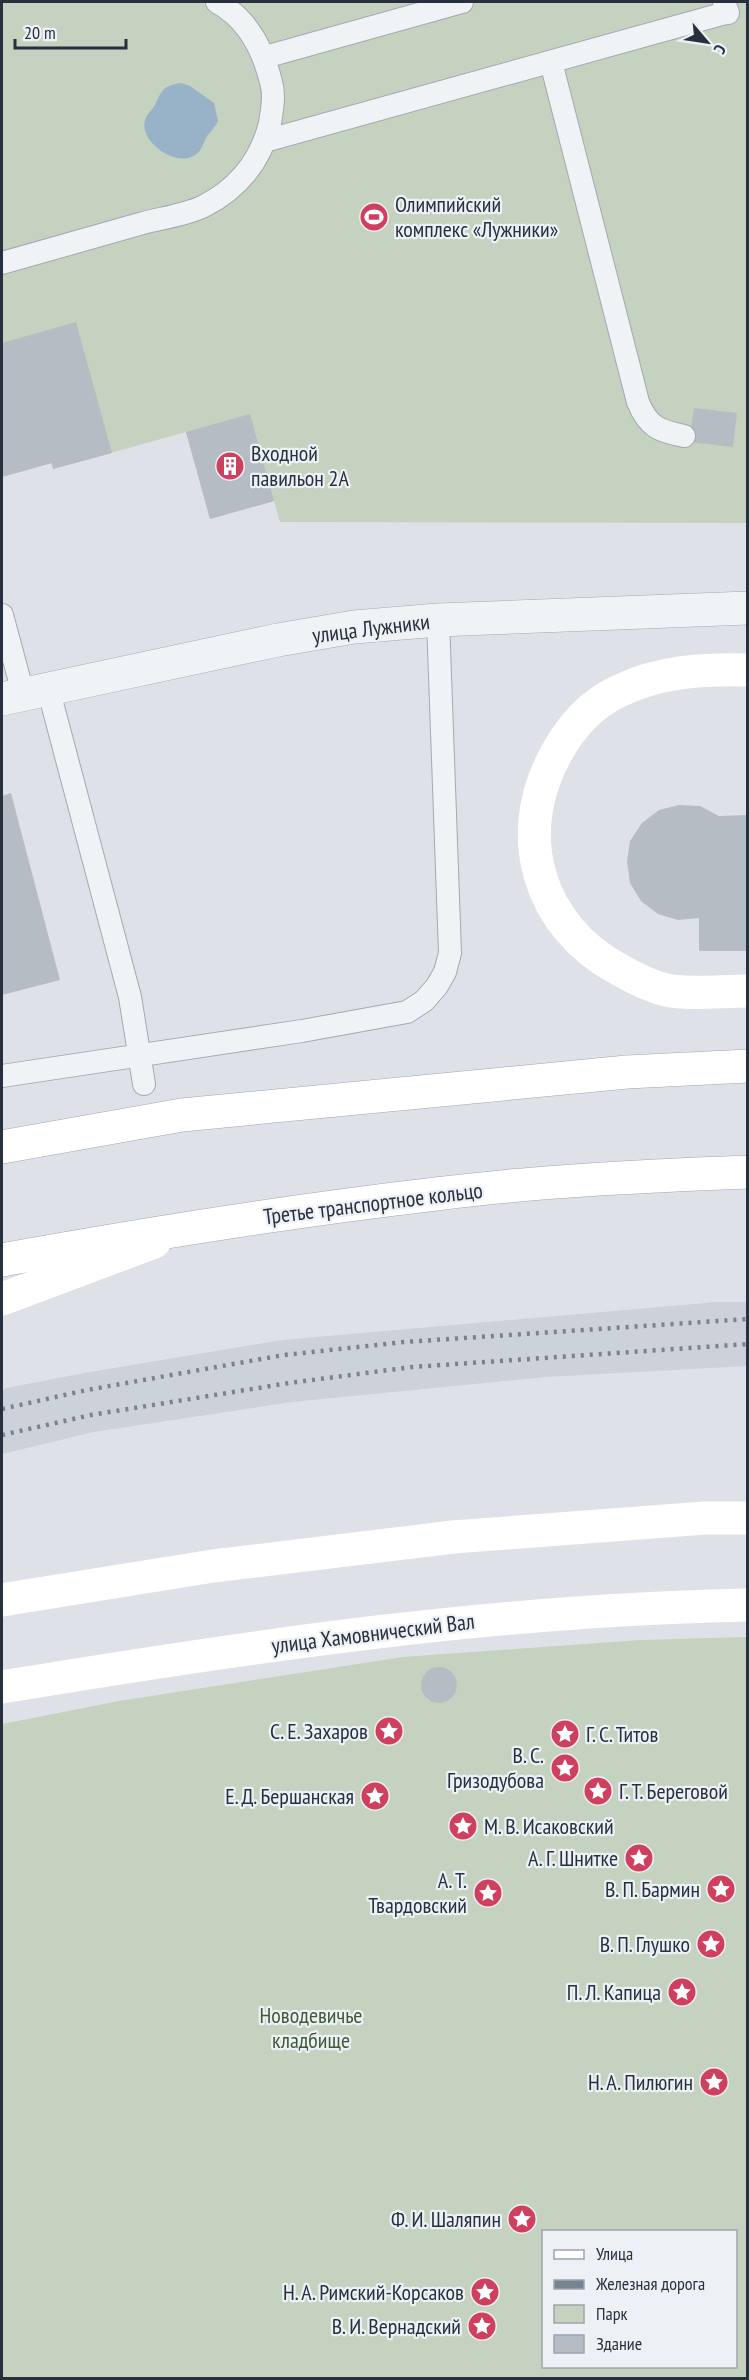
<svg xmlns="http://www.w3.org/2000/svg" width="749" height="2380" viewBox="0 0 749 2380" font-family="'PT Sans Narrow',sans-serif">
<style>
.built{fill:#ccd1da}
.green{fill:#c5d2bf;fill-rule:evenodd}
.water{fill:#98b2c8}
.building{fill:#b5bcc4}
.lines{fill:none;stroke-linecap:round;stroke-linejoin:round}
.service-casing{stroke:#a3a9b2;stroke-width:24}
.minor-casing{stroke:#a3a9b2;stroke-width:34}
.primary-casing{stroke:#9da7b3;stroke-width:34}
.service{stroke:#f0f3f6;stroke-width:22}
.minor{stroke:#f0f3f6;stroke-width:33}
.secondary{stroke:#fff;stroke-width:33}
.primary{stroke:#fff;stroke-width:33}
.rail{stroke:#778391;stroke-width:4.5;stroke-dasharray:3 6;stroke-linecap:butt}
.labels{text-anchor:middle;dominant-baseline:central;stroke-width:4.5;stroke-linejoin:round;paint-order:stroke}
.poi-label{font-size:22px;fill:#27313e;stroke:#edf1f5;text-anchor:end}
.street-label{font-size:22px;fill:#27313e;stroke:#edf1f5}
.park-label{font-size:22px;fill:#3e5a34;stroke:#edf1f5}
</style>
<rect width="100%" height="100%" fill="#dee2e8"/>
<path class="built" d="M717 1302H747V1366L546 1377 292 1402 94 1432 2 1454V1389L84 1373 282 1340Z"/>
<g class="green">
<path d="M2 2H747V523L280 522 274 501 210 519 186 432 53 469 51 463 2 477Z"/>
<path d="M747 1637V2378H2V1724L119 1701 403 1657 641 1640ZM437 1667C471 1671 457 1716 427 1699L421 1687 425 1673ZM544 2232H736V2366H544Z"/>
</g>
<path class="water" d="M181 83 190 86 214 103 218 121C215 127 211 131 207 136 202 145 202 153 191 157 173 165 139 141 145 120 147 114 152 110 155 105 162 90 163 86 181 83Z"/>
<g class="building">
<path d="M76 322 112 453 53 469 52 463 2 477V343Z"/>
<path d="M694 408 737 413 733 447 689 442Z"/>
<path d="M250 414 274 501 210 519 186 432Z"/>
<path d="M11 793 60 980 2 995V796Z"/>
<path d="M679 805 700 806 719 816 748 815V951H699V918L678 920 658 914 641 901 630 883 627 862 630 841 642 823 659 810Z"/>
<circle cx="439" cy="1685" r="18"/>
</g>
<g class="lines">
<g class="service-casing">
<g id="service">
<path d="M265 57 462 2"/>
<path d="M551 62 638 402C648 427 659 431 684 436"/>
<path d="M265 141 722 14 728 13 724 2"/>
<path d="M2 263C49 250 96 236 143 223 162 218 186 215 204 206 239 188 261 160 270 123 272 110 275 95 271 82 263 49 248 19 217 2"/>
<path d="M2 615 23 693"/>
<path d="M48 688 130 997 144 1084"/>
<path d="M2 1076 302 1031 407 1012 424 1001 437 986 445 972 450 953 438 620"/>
</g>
</g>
<g class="minor-casing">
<path id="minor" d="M2 699 278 640 354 627 438 620 748 608"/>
</g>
<g class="primary-casing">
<g id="primary">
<path d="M2 1147 182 1115 627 1072 748 1066"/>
<path d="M2 1260C146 1234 290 1211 436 1194 539 1181 644 1176 748 1172"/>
</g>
</g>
<use href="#service" class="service"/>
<use href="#minor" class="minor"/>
<g class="secondary">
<path d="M748 670C703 669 660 671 619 691 591 704 570 728 556 754 511 835 538 927 620 970 634 978 650 986 666 990 691 995 721 991 748 991"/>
<path d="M2 1299 154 1242"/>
<path d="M2 1600 213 1566 453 1537 705 1518H748"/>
<path d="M2 1687C250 1646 495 1610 748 1605"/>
</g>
<use href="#primary" class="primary"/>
<g class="rail">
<path d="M2 1409 87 1390 284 1355 404 1342 748 1319"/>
<path d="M2 1435 91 1415 289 1383 412 1367 748 1344"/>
</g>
</g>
<defs>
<g id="stadium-disc" transform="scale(1.5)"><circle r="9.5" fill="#cf405f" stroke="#edf1f5"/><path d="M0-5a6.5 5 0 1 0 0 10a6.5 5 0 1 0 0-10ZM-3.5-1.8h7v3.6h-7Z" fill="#fff"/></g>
<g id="building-disc" transform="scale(1.5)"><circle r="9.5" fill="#cf405f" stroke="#edf1f5"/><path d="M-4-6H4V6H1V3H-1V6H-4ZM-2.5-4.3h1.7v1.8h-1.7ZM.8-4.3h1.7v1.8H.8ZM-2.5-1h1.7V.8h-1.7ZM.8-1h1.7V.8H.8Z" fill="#fff"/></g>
<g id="sight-disc" transform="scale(1.5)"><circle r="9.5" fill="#cf405f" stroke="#edf1f5"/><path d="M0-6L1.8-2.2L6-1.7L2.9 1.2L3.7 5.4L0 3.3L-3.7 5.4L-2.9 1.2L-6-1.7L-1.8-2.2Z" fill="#fff"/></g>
</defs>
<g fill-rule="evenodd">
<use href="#stadium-disc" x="374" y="217"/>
<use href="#building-disc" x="230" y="466"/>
<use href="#sight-disc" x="389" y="1731"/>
<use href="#sight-disc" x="565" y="1734"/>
<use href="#sight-disc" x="565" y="1768"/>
<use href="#sight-disc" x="598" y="1791"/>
<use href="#sight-disc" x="375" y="1796"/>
<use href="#sight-disc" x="463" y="1826"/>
<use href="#sight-disc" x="639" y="1858"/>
<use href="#sight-disc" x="721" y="1889"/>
<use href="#sight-disc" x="488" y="1893"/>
<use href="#sight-disc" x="711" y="1944"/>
<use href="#sight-disc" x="682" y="1992"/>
<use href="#sight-disc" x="714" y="2082"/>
<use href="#sight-disc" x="522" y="2219"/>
<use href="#sight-disc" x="485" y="2292"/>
<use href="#sight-disc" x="482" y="2326"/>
</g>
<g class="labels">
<g class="poi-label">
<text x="395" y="204" text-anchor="start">Олимпийский<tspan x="395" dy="25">комплекс «Лужники»</tspan></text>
<text x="251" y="453" text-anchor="start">Входной<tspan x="251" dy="25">павильон 2A</tspan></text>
<text x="368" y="1731">С. Е. Захаров</text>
<text x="586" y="1734" text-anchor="start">Г. С. Титов</text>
<text x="544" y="1755">В. С.<tspan x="544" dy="25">Гризодубова</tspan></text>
<text x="619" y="1791" text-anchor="start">Г. Т. Береговой</text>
<text x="354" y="1796">Е. Д. Бершанская</text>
<text x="484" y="1826" text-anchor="start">М. В. Исаковский</text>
<text x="618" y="1858">А. Г. Шнитке</text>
<text x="467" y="1880">А. Т.<tspan x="467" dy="25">Твардовский</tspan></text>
<text x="700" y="1889">В. П. Бармин</text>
<text x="690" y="1944">В. П. Глушко</text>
<text x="661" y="1992">П. Л. Капица</text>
<text x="693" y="2082">Н. А. Пилюгин</text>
<text x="501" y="2219">Ф. И. Шаляпин</text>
<text x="464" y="2292">Н. А. Римский-Корсаков</text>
<text x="461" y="2326">В. И. Вернадский</text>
</g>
<g class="street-label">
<text transform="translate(371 628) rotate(-7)">улица Лужники</text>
<text transform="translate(373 1203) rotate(-7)">Третье транспортное кольцо</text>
<text transform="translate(373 1633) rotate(-7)">улица Хамовнический Вал</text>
</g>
<g class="park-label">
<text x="311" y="2015">Новодевичье<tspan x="311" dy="25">кладбище</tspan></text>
</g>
</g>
<rect width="749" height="2380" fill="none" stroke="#27313e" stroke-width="6"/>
<rect x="542" y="2230" width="195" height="138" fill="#edf1f5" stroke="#9ea4ac" stroke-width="1.5"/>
<rect x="554" y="2250" width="30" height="9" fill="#ffffff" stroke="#9ea4ac" stroke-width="1.5"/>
<text x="596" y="2260" font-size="18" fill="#27313e">Улица</text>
<rect x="554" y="2280" width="30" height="9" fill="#778391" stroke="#9ea4ac" stroke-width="1.5"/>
<text x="596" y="2290" font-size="18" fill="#27313e">Железная дорога</text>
<rect x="554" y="2305" width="30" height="18" fill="#c5d2bf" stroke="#9ea4ac" stroke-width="1.5"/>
<text x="596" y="2320" font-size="18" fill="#27313e">Парк</text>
<rect x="554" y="2335" width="30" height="18" fill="#b5bcc4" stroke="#9ea4ac" stroke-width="1.5"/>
<text x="596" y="2350" font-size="18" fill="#27313e">Здание</text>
<g transform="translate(707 42) rotate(119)" stroke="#edf1f5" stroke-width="4.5" paint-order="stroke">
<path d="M0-4.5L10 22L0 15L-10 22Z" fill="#27313e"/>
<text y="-9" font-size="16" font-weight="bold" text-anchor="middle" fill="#27313e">С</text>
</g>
<path d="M15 39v9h111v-9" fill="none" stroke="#27313e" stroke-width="3"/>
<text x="24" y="39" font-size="18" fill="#27313e" stroke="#edf1f5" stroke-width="4.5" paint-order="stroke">20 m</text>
</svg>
